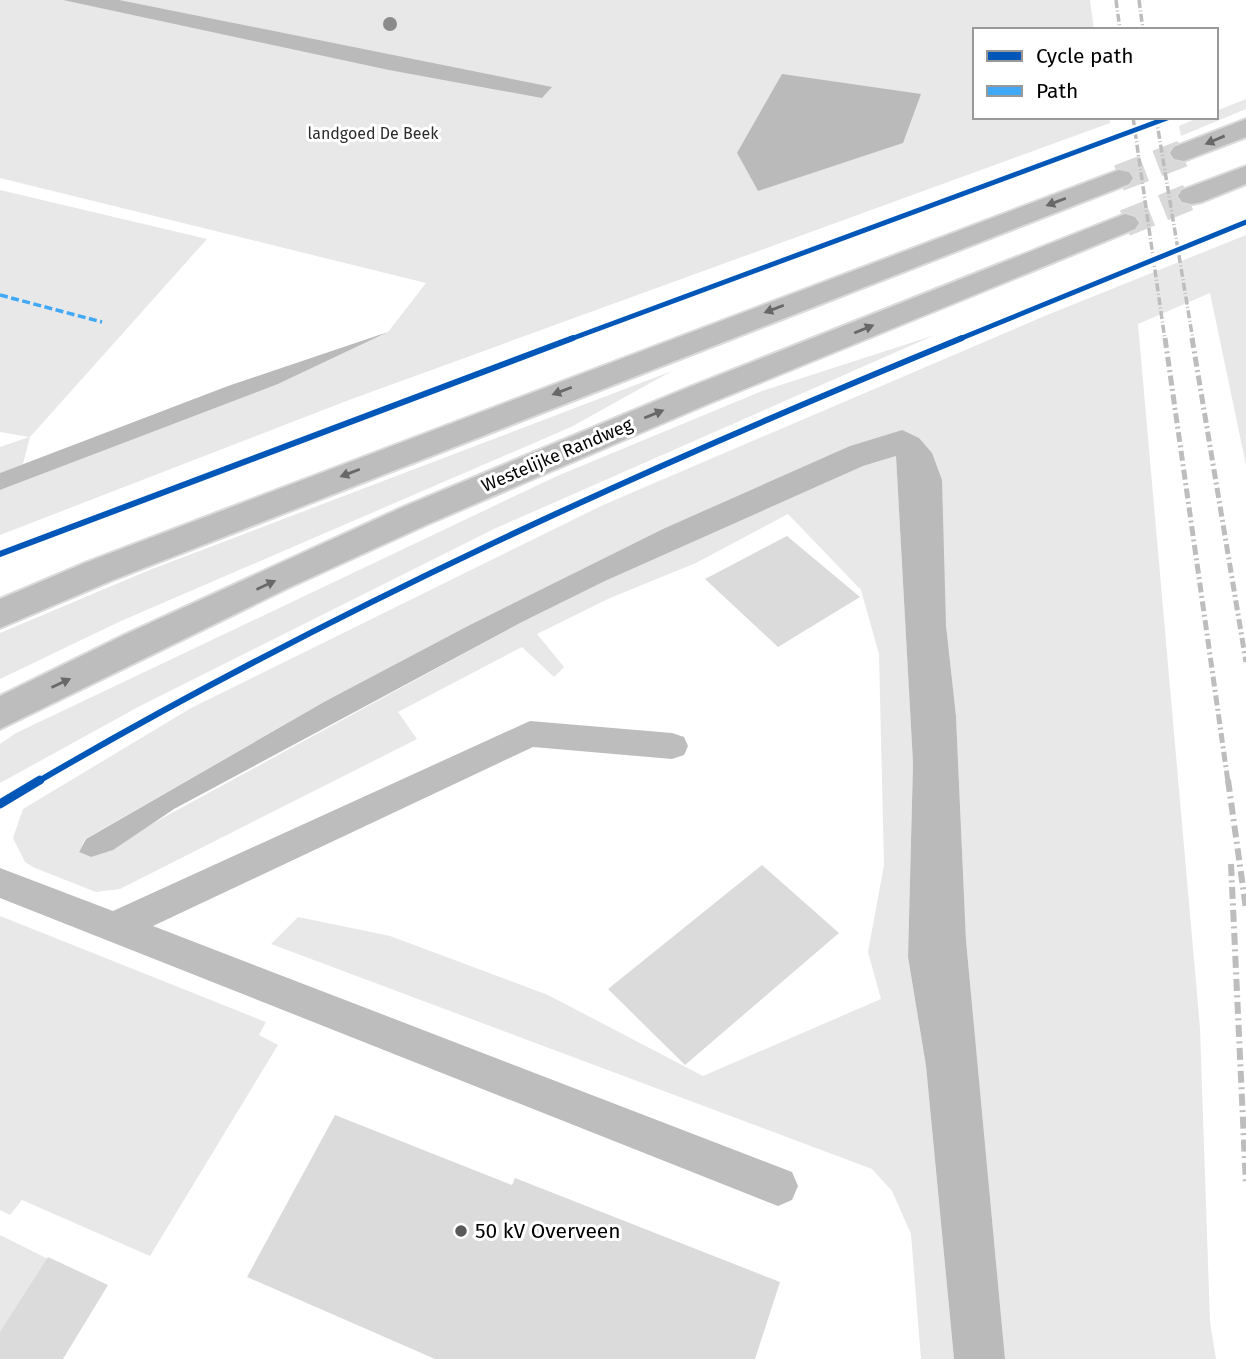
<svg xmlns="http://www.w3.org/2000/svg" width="1246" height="1359" viewBox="0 0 1246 1359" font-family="'Fira Sans',sans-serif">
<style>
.green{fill:#e8e8e8;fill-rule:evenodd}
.water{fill:#bababa}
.building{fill:#dbdbdb}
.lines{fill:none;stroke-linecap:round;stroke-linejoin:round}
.primary-tunnel{stroke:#d9d9d9;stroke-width:27;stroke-dasharray:27 14;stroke-linecap:butt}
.primary-casing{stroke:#dbdbdb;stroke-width:4}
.service{fill:#bdbdbd;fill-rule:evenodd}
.primary{fill:#bdbdbd;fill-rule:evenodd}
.rail-far2{stroke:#bdbdbd;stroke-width:3.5;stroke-dasharray:8 2.5 1 2.5;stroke-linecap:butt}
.rail-far1{stroke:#bdbdbd;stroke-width:5;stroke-dasharray:10 3.5 2 3.5;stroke-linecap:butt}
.rail{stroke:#bdbdbd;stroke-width:6;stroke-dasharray:12 4.5 2 4.5;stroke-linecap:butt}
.quiet{stroke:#3fa9f5;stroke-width:3.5;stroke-dasharray:8 3.5;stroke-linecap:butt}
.cycleway-far2-casing{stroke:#fff;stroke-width:9}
.cycleway-far1-casing{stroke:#fff;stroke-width:10}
.cycleway-casing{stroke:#fff;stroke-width:13}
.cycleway-far2{stroke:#0057b8;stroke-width:5}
.cycleway-far1{stroke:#0057b8;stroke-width:6}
.cycleway{stroke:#0057b8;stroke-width:9}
.tree{fill:#8b8b8b}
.oneway{fill:#686868}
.poi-dot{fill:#595959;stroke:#fff;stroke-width:2.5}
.labels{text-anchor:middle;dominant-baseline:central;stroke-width:6;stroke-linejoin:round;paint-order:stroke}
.far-park-label{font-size:16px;fill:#2c2c2c;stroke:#fff}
.street-label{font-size:18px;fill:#000;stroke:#fff}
.near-poi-label{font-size:21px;fill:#000;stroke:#fff;text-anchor:start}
</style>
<rect width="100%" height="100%" fill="#fff"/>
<g class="green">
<path d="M0 0H1090L1094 30H975V117H1109L1110 123 349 400 0 535V490L278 384 388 332 426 283 0 178ZM902 143 758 191 737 153Z"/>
<path d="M1246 99V109L1181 136 1179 126 1200 117H1216V111Z"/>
<path d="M0 190 207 239 30 437 23 464 0 473V447L29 437 0 432Z"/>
<path d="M1246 235V465L1210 293 1138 324 1200 1028 1210 1322 1216 1359H1005L966 940 956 716 946 625 902 430 850 446 324 702 85 839 79 852 91 857 522 622 605 581 863 466 896 456 913 763 908 957 926 1066 954 1359H921L911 1234 892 1191 872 1169 271 944 298 917 390 936 548 995 703 1076 881 999 868 952 884 865 879 654 861 590 788 514 696 563 610 598 537 634 564 667 554 677 522 647 398 712 417 739 120 889 96 892 35 868 25 862 13 838 23 809 191 708 603 505 1047 315Z"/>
<path d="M935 335 494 529 140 706 0 783V744L16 733 557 476 762 391Z"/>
<path d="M672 371 571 427 121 621 0 679V633L152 569Z"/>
<path d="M0 916 266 1022 259 1035 278 1045 150 1256 22 1200 10 1215 0 1210Z"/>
<path d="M0 1235 48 1259 0 1334Z"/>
</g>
<g class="water">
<path d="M63 0H119L552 87 542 98 389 70Z"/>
<path d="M782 74 921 94 903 143 758 191 737 153Z"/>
<path d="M388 332 278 384 0 490V473L228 386Z"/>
<path d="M902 430 919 438 932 453 942 480 946 625 956 716 966 940 1005 1359H954L926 1066 908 957 913 763 896 456 863 466 605 581 522 622 174 809 113 850 91 857 79 852 86 839 324 702 468 626 663 529 850 446Z"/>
</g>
<g class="building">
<path d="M787 536 860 597 778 647 705 579Z"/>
<path d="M762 865 839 933 685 1065 608 989Z"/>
<path d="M335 1115 512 1185 515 1178 780 1282 755 1359H435L247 1277Z"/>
<path d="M48 1257 108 1285 63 1359H0V1332Z"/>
</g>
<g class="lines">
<g class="primary-tunnel">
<path d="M1119 178 1184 153"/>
<path d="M1125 223 1192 196"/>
</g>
<g class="primary-casing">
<g id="primary">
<path d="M1246 119V137L1184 161 1174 159 1170 153 1174 147Z"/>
<path d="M1246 166V184L1202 202 1192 204 1182 202 1178 196 1182 190Z"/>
<path d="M1119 170 1129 172 1133 178 1129 184 113 580 0 628V599L87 562Z"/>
<path d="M1125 214 1135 217 1139 223 1135 229 710 403 428 524 288 588 0 729V696L124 635 403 507 687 388Z"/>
</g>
</g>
<path class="service" d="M530 721 672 733 684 737 688 746 684 755 672 759 533 747 153 926 792 1172 798 1186 792 1200 778 1206 0 898V868L113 911Z"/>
<use href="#primary" class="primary"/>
<g class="rail-far2">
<path d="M1116 0 1120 30"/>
<path d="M1139 0 1143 30"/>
<path d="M1133 117 1165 340"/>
<path d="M1156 117 1193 340"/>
</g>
<g class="rail-far1">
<path d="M1165 338 1228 782"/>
<path d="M1192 338 1246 662"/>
</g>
<g class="rail">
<path d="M1228 780 1246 909"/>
<path d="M1231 864 1246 1185"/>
</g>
<path class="quiet" d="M0 295 102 322"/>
<g class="cycleway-far2-casing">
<g id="cycleway-far2">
<path d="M568 340 1170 117"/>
<path d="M957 340 1246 222"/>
</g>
</g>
<g class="cycleway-far1-casing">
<g id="cycleway-far1">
<path d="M0 554 573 338"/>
<path d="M37 782C333 609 645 468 962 338"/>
</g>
</g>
<g class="cycleway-casing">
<path id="cycleway" d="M0 804 40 780"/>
</g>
<use href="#cycleway-far2" class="cycleway-far2"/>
<use href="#cycleway-far1" class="cycleway-far1"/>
<use href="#cycleway" class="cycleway"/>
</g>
<circle class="tree" cx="390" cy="24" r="7"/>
<defs><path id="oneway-solid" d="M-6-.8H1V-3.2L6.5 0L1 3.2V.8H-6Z" transform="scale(1.75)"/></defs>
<g class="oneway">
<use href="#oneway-solid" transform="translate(1215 140) rotate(157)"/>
<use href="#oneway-solid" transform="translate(1056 202) rotate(159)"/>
<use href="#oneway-solid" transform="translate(774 309) rotate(159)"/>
<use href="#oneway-solid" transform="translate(864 329) rotate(-22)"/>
<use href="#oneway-solid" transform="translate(562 391) rotate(159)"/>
<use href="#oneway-solid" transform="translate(654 414) rotate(-22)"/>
<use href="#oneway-solid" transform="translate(350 473) rotate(159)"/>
<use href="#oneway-solid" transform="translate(266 585) rotate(-25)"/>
<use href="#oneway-solid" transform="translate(61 683) rotate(-25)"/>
</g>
<circle class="poi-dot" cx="461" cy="1231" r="7"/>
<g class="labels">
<g class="far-park-label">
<text x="373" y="133">landgoed De Beek</text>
</g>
<g class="street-label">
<text transform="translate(557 455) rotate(-23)">Westelijke Randweg</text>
</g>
<g class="near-poi-label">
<text x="475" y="1231">50 kV Overveen</text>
</g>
</g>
<rect x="973" y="28" width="245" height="91" fill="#ffffff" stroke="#999999" stroke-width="2"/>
<rect x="987" y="51" width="35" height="10" fill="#0057b8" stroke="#999999" stroke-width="2"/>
<text x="1036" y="63" font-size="21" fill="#000000">Cycle path</text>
<rect x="987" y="86" width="35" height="10" fill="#3fa9f5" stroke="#999999" stroke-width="2"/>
<text x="1036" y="98" font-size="21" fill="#000000">Path</text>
</svg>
